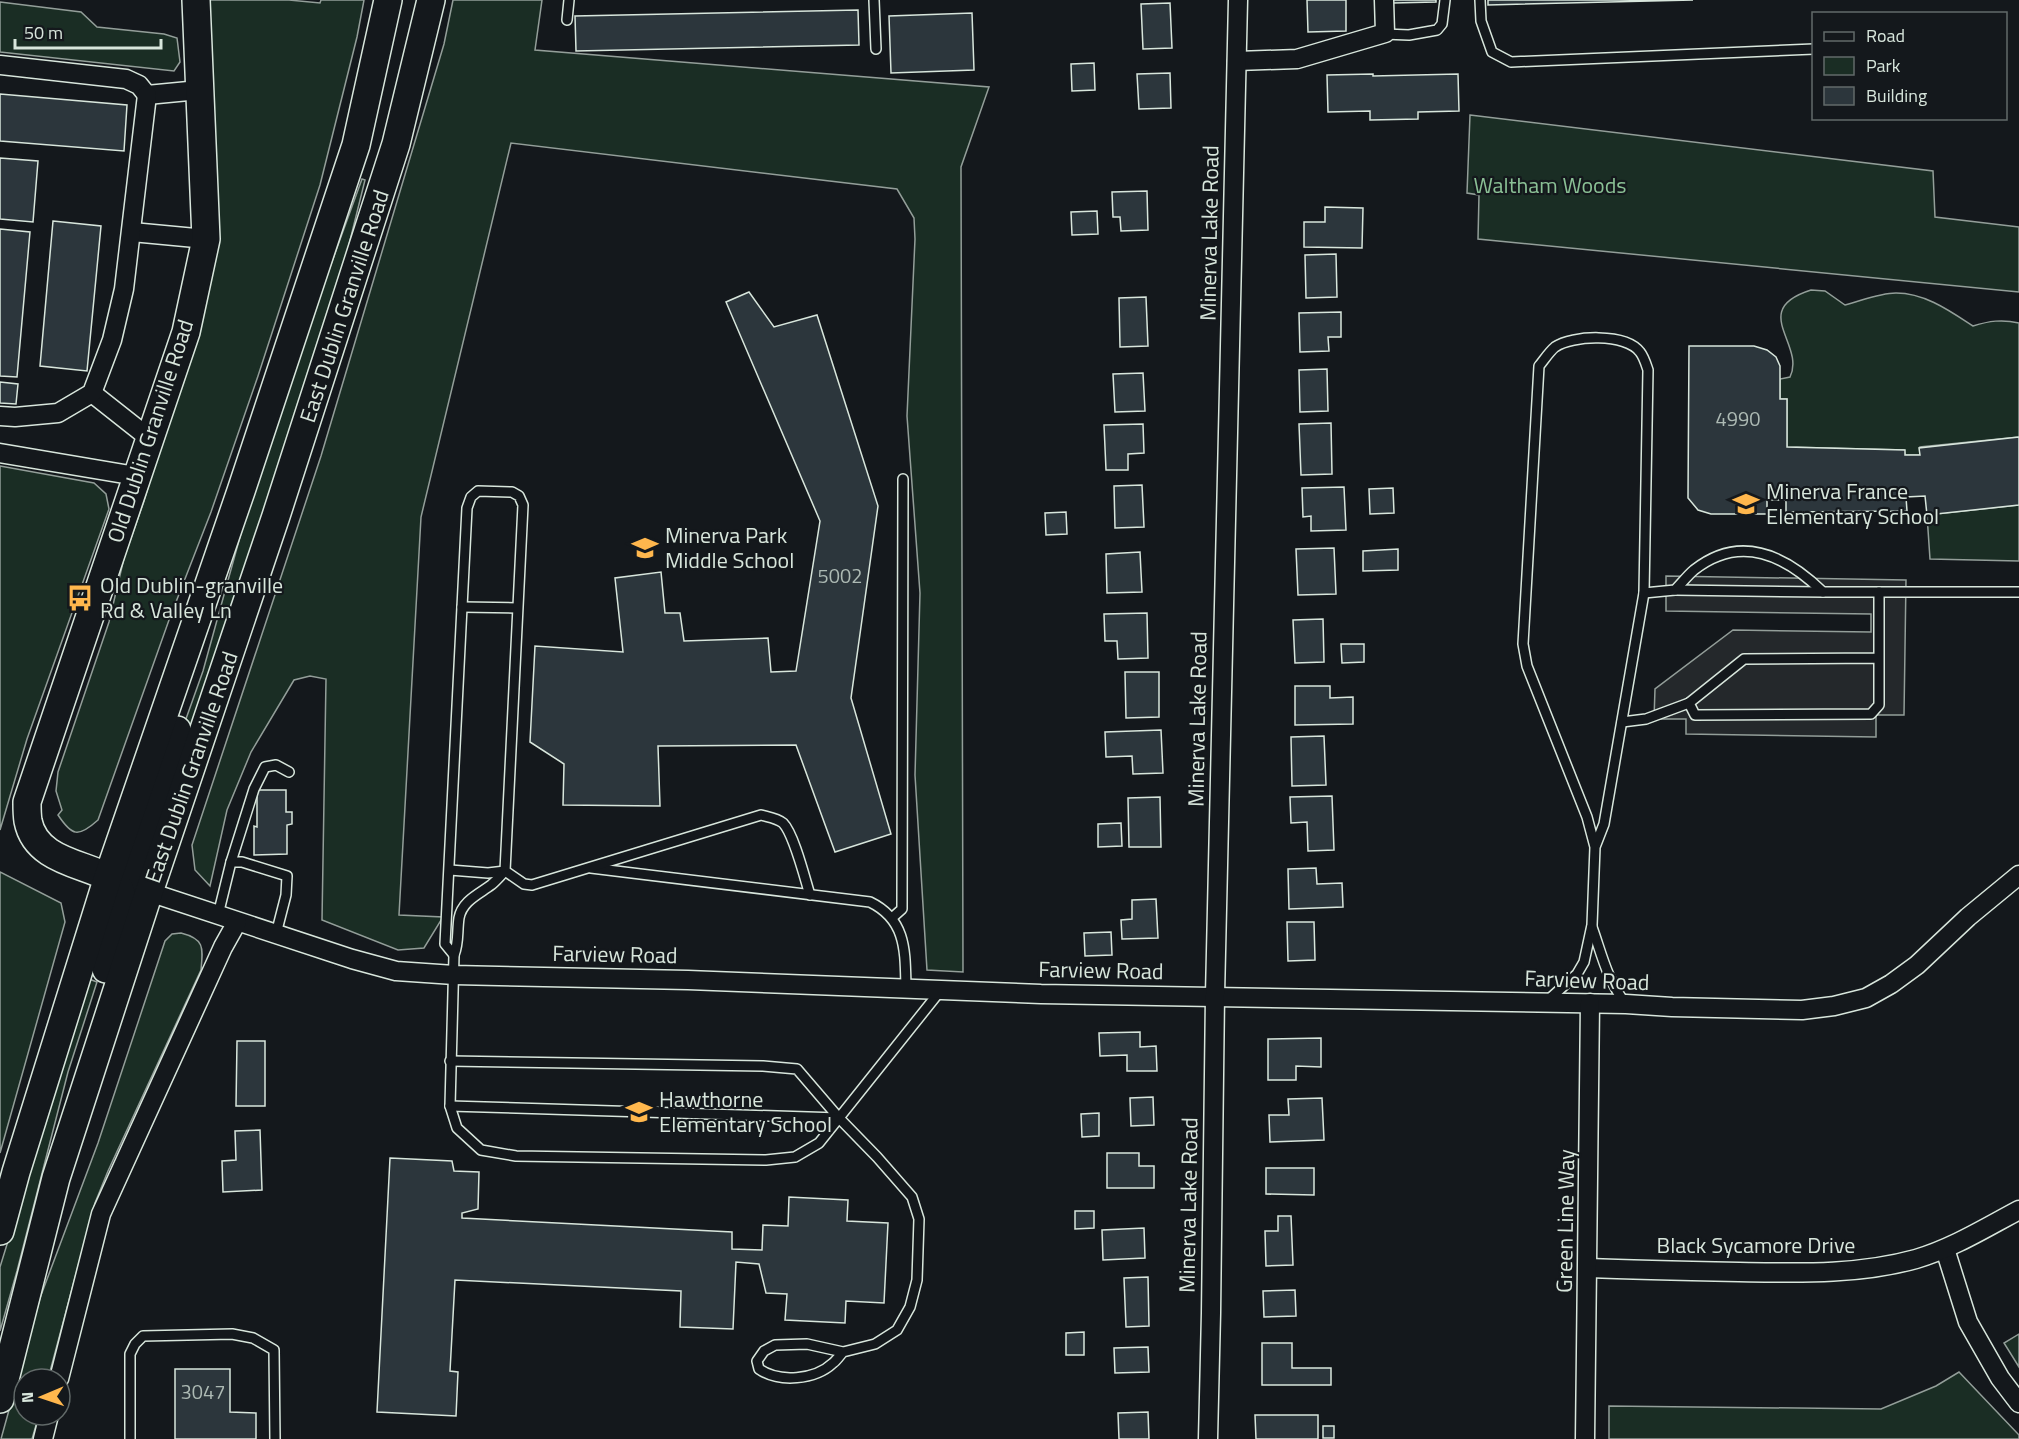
<svg xmlns="http://www.w3.org/2000/svg" width="2019" height="1439" viewBox="0 0 2019 1439" font-family="'Titillium Web',sans-serif">
<style>
.green{fill:#1a2d24;stroke:#939e99;stroke-width:1.5}
.parking{fill:#24282b;stroke:#939e99;stroke-width:1.5}
.building{fill:#2c363c;stroke:#d8e6dc;stroke-width:1.5}
.lines{fill:none;stroke-linecap:round;stroke-linejoin:round}
.service-casing{stroke:#d8e6dc;stroke-width:12}
.minor-casing{stroke:#d8e6dc;stroke-width:21}
.primary-casing{stroke:#d8e6dc;stroke-width:30}
.service{stroke:#14181c;stroke-width:9}
.minor{stroke:#14181c;stroke-width:18}
.primary{stroke:#14181c;stroke-width:27}
.labels{text-anchor:middle;dominant-baseline:central;stroke-width:4.5;stroke-linejoin:round;paint-order:stroke}
.number-label{font-size:20px;fill:#adbab4}
.park-label{font-size:22px;fill:#8ac095;stroke:#14181c}
.street-label{font-size:22px;fill:#d8e6dc;stroke:#14181c}
.poi-label{font-size:22px;fill:#d8e6dc;stroke:#14181c;text-anchor:start}
</style>
<rect width="100%" height="100%" fill="#14181c"/>
<g class="green">
<path d="M206 0H289L320 3 321 0H364L357 37 320 185 258 376 211 512 169 620 98 820C78 838 72 836 58 815L62 810 56 791 58 772 109 622 124 558 144 501 194 334Z"/>
<path d="M453 0H542L535 50 989 87 961 167 963 972 927 970 915 775 920 593 907 416 915 239 914 218 897 189 511 143 421 517 399 915 443 917 424 948 398 950 322 920 326 679 310 676 294 680 251 752 227 810 210 886 195 870 192 845 321 456 444 44Z"/>
<path d="M0 2 81 12 97 27 164 34 177 38 180 62 174 71 0 52Z"/>
<path d="M1470 115 1933 171 1935 217 2019 227V292L1478 239 1479 195 1467 193Z"/>
<path d="M362 179 365 180 333 309 169 796 160 792 203 671 251 497 314 311Z"/>
<path d="M1811 290 1825 291 1845 305C1861 301 1879 293 1896 293 1925 293 1950 311 1973 326 1989 321 2002 319 2019 323V437L1920 447V455H1905L1904 450 1787 447V399H1780V379L1790 377C1806 344 1748 310 1811 290Z"/>
<path d="M0 466 94 483 106 494 109 509 27 739 0 830Z"/>
<path d="M2019 505V561L1930 559 1927 515Z"/>
<path d="M0 872 61 903 65 922 0 1153Z"/>
<path d="M181 933C205 939 203 948 201 970L108 1171 95 1203 48 1379H24V1415H39L32 1439H1L40 1298 98 1143 165 941 172 934Z"/>
<path d="M89 979 97 982 68 1072 17 1271 0 1331V1267Z"/>
<path d="M2019 1334V1367L2004 1343Z"/>
<path d="M1959 1372 2019 1435V1439H1609V1406L1881 1409 1936 1386Z"/>
</g>
<path class="parking" d="M1666 576 1906 580 1904 715H1876V737L1686 734V719H1654L1655 689 1733 630 1871 632V614L1666 611Z"/>
<g class="building">
<path d="M1307 0H1346V31L1308 32Z"/>
<path d="M1393 0H1436V2L1393 3Z"/>
<path d="M1488 0H1693L1488 5Z"/>
<path d="M1170 3 1172 48 1143 49 1141 4Z"/>
<path d="M858 10 859 45 576 51 575 16Z"/>
<path d="M972 13 974 70 891 73 889 16Z"/>
<path d="M1094 63 1095 90 1072 91 1071 64Z"/>
<path d="M1170 73 1171 108 1139 109 1137 74Z"/>
<path d="M1373 74V76L1458 74 1459 111 1418 112V119L1370 120V111L1328 112 1327 75Z"/>
<path d="M0 94 127 105 124 151 0 141Z"/>
<path d="M0 158 38 161 33 222 0 219Z"/>
<path d="M1147 191 1148 230 1121 231 1120 217H1113L1112 192Z"/>
<path d="M1325 207 1363 208 1362 248 1304 247V222H1325Z"/>
<path d="M1097 211 1098 234 1072 235 1071 212Z"/>
<path d="M53 221 101 226 87 371 40 366Z"/>
<path d="M0 229 30 232 17 377 0 376Z"/>
<path d="M1336 254 1337 297 1306 298 1305 255Z"/>
<path d="M749 292 774 327 817 315 878 506 851 698 891 834 835 852 796 745 658 746 660 806 563 805 564 764 530 742 535 646 623 652 615 578 661 572 665 613H680L684 641 768 638 771 672 796 671 820 521 726 302Z"/>
<path d="M1146 297 1148 346 1120 347 1119 298Z"/>
<path d="M1341 312V337H1328L1329 351 1300 352 1299 313Z"/>
<path d="M1689 346H1754L1767 350 1776 357 1780 366V399H1787V447L1905 450V455H1920L1919 448 2019 437V505L1927 515 1925 496 1906 497 1907 511 1786 512V500H1767V514H1711L1698 510 1688 498Z"/>
<path d="M1327 369 1328 411 1300 412 1299 370Z"/>
<path d="M1143 373 1145 411 1115 412 1113 374Z"/>
<path d="M0 382 18 384 16 404 0 403Z"/>
<path d="M1331 423 1332 474 1301 475 1299 424Z"/>
<path d="M1143 424 1144 453 1128 454V470H1106L1104 425Z"/>
<path d="M1142 485 1144 527 1115 528 1114 486Z"/>
<path d="M1344 487 1346 530 1311 531V516L1303 517 1302 488Z"/>
<path d="M1393 488 1394 513 1370 514 1369 489Z"/>
<path d="M1066 512 1067 534 1046 535 1045 513Z"/>
<path d="M1334 548 1336 594 1298 595 1296 549Z"/>
<path d="M1398 549V570L1363 571V551Z"/>
<path d="M1140 552 1142 592 1107 593 1106 554Z"/>
<path d="M1147 613 1148 658 1118 659 1117 641H1105L1104 614Z"/>
<path d="M1323 619 1324 662 1295 663 1293 620Z"/>
<path d="M1341 644H1364V662L1342 663Z"/>
<path d="M1125 672H1159V717L1126 718Z"/>
<path d="M1295 686H1330V698L1353 697V724L1295 725Z"/>
<path d="M1161 730 1163 773 1133 774 1132 756 1106 757 1105 732Z"/>
<path d="M1324 736 1326 785 1292 786 1291 737Z"/>
<path d="M257 790H286V812H292V824L287 825V854L254 855V826L257 827Z"/>
<path d="M1332 796 1334 850 1308 851 1307 822 1291 823 1290 797Z"/>
<path d="M1160 797 1161 847H1129L1128 798Z"/>
<path d="M1121 823 1122 846 1098 847V824Z"/>
<path d="M1316 868 1317 884 1342 883 1343 907 1289 909 1288 869Z"/>
<path d="M1156 899 1158 938 1122 939 1121 920 1132 919V900Z"/>
<path d="M1287 922H1314L1315 960 1288 961Z"/>
<path d="M1111 932 1112 955 1085 956 1084 933Z"/>
<path d="M1140 1032V1047L1156 1046 1157 1071H1127V1055L1100 1056 1099 1033Z"/>
<path d="M1321 1038V1067L1296 1066V1080H1268V1039Z"/>
<path d="M237 1041H265V1106H236Z"/>
<path d="M1153 1097 1154 1125 1131 1126 1130 1098Z"/>
<path d="M1322 1098 1324 1140 1270 1142 1269 1115H1289L1288 1099Z"/>
<path d="M1099 1113V1136L1082 1137 1081 1114Z"/>
<path d="M260 1130 262 1190 223 1192 222 1161 236 1160 235 1131Z"/>
<path d="M1107 1153H1139V1166H1154V1188H1107Z"/>
<path d="M390 1158 452 1161 454 1171 479 1172 478 1209 462 1213V1218L732 1232V1249L762 1250 763 1225 788 1226 789 1197 848 1200 847 1221 888 1223 884 1303 846 1301 845 1323 785 1320 787 1294 766 1293 759 1264 736 1262 733 1329 680 1327 681 1291 455 1280 450 1371 458 1372 456 1416 377 1412Z"/>
<path d="M1266 1168H1314V1195L1266 1194Z"/>
<path d="M1075 1211H1094V1228L1075 1229Z"/>
<path d="M1278 1216H1291L1293 1265 1266 1266 1265 1231H1278Z"/>
<path d="M1144 1228 1145 1258 1103 1260 1102 1230Z"/>
<path d="M1148 1277 1149 1326 1126 1327 1124 1278Z"/>
<path d="M1295 1290 1296 1316 1264 1317 1263 1291Z"/>
<path d="M1084 1332V1355H1066V1333Z"/>
<path d="M1262 1343H1292V1368H1331V1385H1262Z"/>
<path d="M1148 1347 1149 1372 1115 1373 1114 1348Z"/>
<path d="M175 1369H230V1412L256 1413V1439H175Z"/>
<path d="M1148 1412 1149 1439H1119L1118 1413Z"/>
<path d="M1255 1415H1318V1439H1256Z"/>
<rect x="1323" y="1426" width="11" height="12"/>
</g>
<g class="lines">
<g class="service-casing">
<g id="service">
<path d="M874 0 876 49"/>
<path d="M1480 0 1481 21 1492 52 1511 62 1814 49"/>
<path d="M567 20 569 0"/>
<path d="M1384 34 1409 35 1437 30 1442 24 1445 0"/>
<path d="M1675 590 1823 592"/>
<path d="M1644 593 1675 590C1681 584 1687 576 1694 570 1741 533 1786 556 1823 592H2019"/>
<path d="M462 607 517 608"/>
<path d="M1879 658 1744 659 1689 703 1695 715 1871 714 1879 705V592"/>
<path d="M1622 722 1646 719 1689 703"/>
<path d="M231 862 254 789 265 767 276 765 289 772"/>
<path d="M591 868 870 902C907 920 905 952 906 988"/>
<path d="M450 870 488 873 505 871"/>
<path d="M505 871C500 876 496 881 491 885 479 894 462 901 459 918 457 931 459 943 454 955L450 1106 457 1128 481 1150 516 1156 766 1160 795 1157 819 1143 941 990"/>
<path d="M218 915 231 862H242L287 876 286 895 276 934"/>
<path d="M893 917 902 909 903 479"/>
<path d="M1592 927C1602 955 1607 980 1626 1004"/>
<path d="M454 955 445 944 467 508 471 497 478 491 512 492 519 496 523 505 505 871 524 884 532 885 761 815C768 817 777 818 783 823 794 834 805 879 810 895"/>
<path d="M1547 1001 1577 974 1584 962 1592 925 1595 847 1587 817 1527 666 1523 644 1539 366C1544 360 1549 352 1555 347 1572 335 1626 333 1640 352 1644 357 1646 364 1648 370L1644 593 1604 824 1595 847"/>
<path d="M450 1061 763 1066 797 1069 839 1118 877 1157 912 1197 919 1219 917 1280 910 1307 897 1330 875 1344 843 1352 807 1344 775 1345 764 1351 757 1361 759 1369C779 1383 815 1380 833 1363 837 1360 840 1355 843 1352"/>
<path d="M450 1106 839 1118"/>
<path d="M130 1439V1354L135 1344 143 1336 232 1334 253 1338 274 1350 275 1439"/>
</g>
</g>
<g class="minor-casing">
<g id="minor">
<path d="M1237 61 1297 59 1385 33 1384 0"/>
<path d="M0 65 126 79 139 85 147 95"/>
<path d="M147 95 199 90"/>
<path d="M132 232 206 239"/>
<path d="M92 393 149 438"/>
<path d="M0 416 15 417 58 413 92 393 112 340 124 289 147 95"/>
<path d="M0 453 136 476"/>
<path d="M149 892 352 959 396 971 454 975 688 980 1041 994 1626 1004 1672 1007 1802 1010 1834 1006 1866 998 1891 984 1917 965 1968 917 2019 875"/>
<path d="M1945 1249 1968 1322 2000 1378 2019 1403"/>
<path d="M1589 1268C1639 1270 1689 1271 1739 1272 1799 1273 1858 1275 1916 1259 1953 1248 1985 1228 2019 1210"/>
<path d="M59 1379 101 1214 223 947 237 922"/>
<path d="M43 1439 49 1415"/>
<path d="M1208 1439 1211 1313 1215 995 1238 0"/>
<path d="M1585 1439 1590 1003"/>
</g>
</g>
<g class="primary-casing">
<g id="primary">
<path d="M149 892 138 886 135 863 161 790 169 753 177 730"/>
<path d="M106 969C112 950 126 913 121 893 114 862 38 872 28 821 27 815 27 808 27 802L186 332 206 239 196 0"/>
<path d="M0 1231 16 1172 108 877 241 491 356 145 388 0"/>
<path d="M0 1399 56 1178 149 892 276 516 396 144 431 0"/>
</g>
</g>
<use href="#service" class="service"/>
<use href="#minor" class="minor"/>
<use href="#primary" class="primary"/>
</g>
<defs>
<g id="school-bare" transform="scale(2.07)"><path d="M0-5L7-2L0 1L-7-2ZM-4 1L0 2.5L4 1V4Q0 6-4 4Z" fill="#ffb74d" stroke="#14181c" stroke-width="2.5" paint-order="stroke"/></g>
<g id="bus-bare" transform="scale(2.07)"><path d="M-5-6H5V4H4V6H2V4H-2V6H-4V4H-5ZM-3.5-4V0h7V-4ZM-3.5 1.2v1.5H-2V1.2ZM2 1.2v1.5H3.5V1.2Z" fill="#ffb74d" stroke="#14181c" stroke-width="2.5" paint-order="stroke"/></g>
</defs>
<g fill-rule="evenodd">
<use href="#school-bare" x="1746" y="504"/>
<use href="#school-bare" x="645" y="548"/>
<use href="#bus-bare" x="80" y="598"/>
<use href="#school-bare" x="639" y="1112"/>
</g>
<g class="labels">
<g class="number-label">
<text x="1738" y="418">4990</text>
<text x="840" y="575">5002</text>
<text x="203" y="1391">3047</text>
</g>
<g class="park-label">
<text x="1550" y="185">Waltham Woods</text>
</g>
<g class="street-label">
<text transform="translate(1209 233) rotate(-89)">Minerva Lake Road</text>
<text transform="translate(344 306) rotate(-72)">East Dublin Granville Road</text>
<text transform="translate(150 431) rotate(-72)">Old Dublin Granville Road</text>
<text transform="translate(1197 719) rotate(-89)">Minerva Lake Road</text>
<text transform="translate(191 767) rotate(-71)">East Dublin Granville Road</text>
<text transform="translate(615 954) rotate(1)">Farview Road</text>
<text transform="translate(1101 970) rotate(1)">Farview Road</text>
<text transform="translate(1587 980) rotate(2)">Farview Road</text>
<text transform="translate(1188 1205) rotate(-89)">Minerva Lake Road</text>
<text transform="translate(1565 1221) rotate(-89)">Green Line Way</text>
<text x="1756" y="1245">Black Sycamore Drive</text>
</g>
<g class="poi-label">
<text x="1766" y="491">Minerva France<tspan x="1766" dy="25">Elementary School</tspan></text>
<text x="665" y="535">Minerva Park<tspan x="665" dy="25">Middle School</tspan></text>
<text x="100" y="585">Old Dublin-granville<tspan x="100" dy="25">Rd &amp; Valley Ln</tspan></text>
<text x="659" y="1099">Hawthorne<tspan x="659" dy="25">Elementary School</tspan></text>
</g>
</g>
<rect x="1812" y="12" width="195" height="108" fill="#14181c" stroke="#626a69" stroke-width="1.5"/>
<rect x="1824" y="32" width="30" height="9" fill="#14181c" stroke="#626a69" stroke-width="1.5"/>
<text x="1866" y="42" font-size="18" fill="#d8e6dc">Road</text>
<rect x="1824" y="57" width="30" height="18" fill="#1a2d24" stroke="#626a69" stroke-width="1.5"/>
<text x="1866" y="72" font-size="18" fill="#d8e6dc">Park</text>
<rect x="1824" y="87" width="30" height="18" fill="#2c363c" stroke="#626a69" stroke-width="1.5"/>
<text x="1866" y="102" font-size="18" fill="#d8e6dc">Building</text>
<g transform="translate(42 1397) rotate(268)"><circle r="28" fill="#14181c" stroke="#626a69" stroke-width="1.5"/>
<path d="M0-4.5L10 22L0 15L-10 22Z" fill="#ffb74d"/>
<text y="-9" font-size="16" font-weight="bold" text-anchor="middle" fill="#d8e6dc">N</text>
</g>
<path d="M15 39v9h146v-9" fill="none" stroke="#d8e6dc" stroke-width="3"/>
<text x="24" y="39" font-size="18" fill="#d8e6dc" stroke="#14181c" stroke-width="4.5" paint-order="stroke">50 m</text>
</svg>
